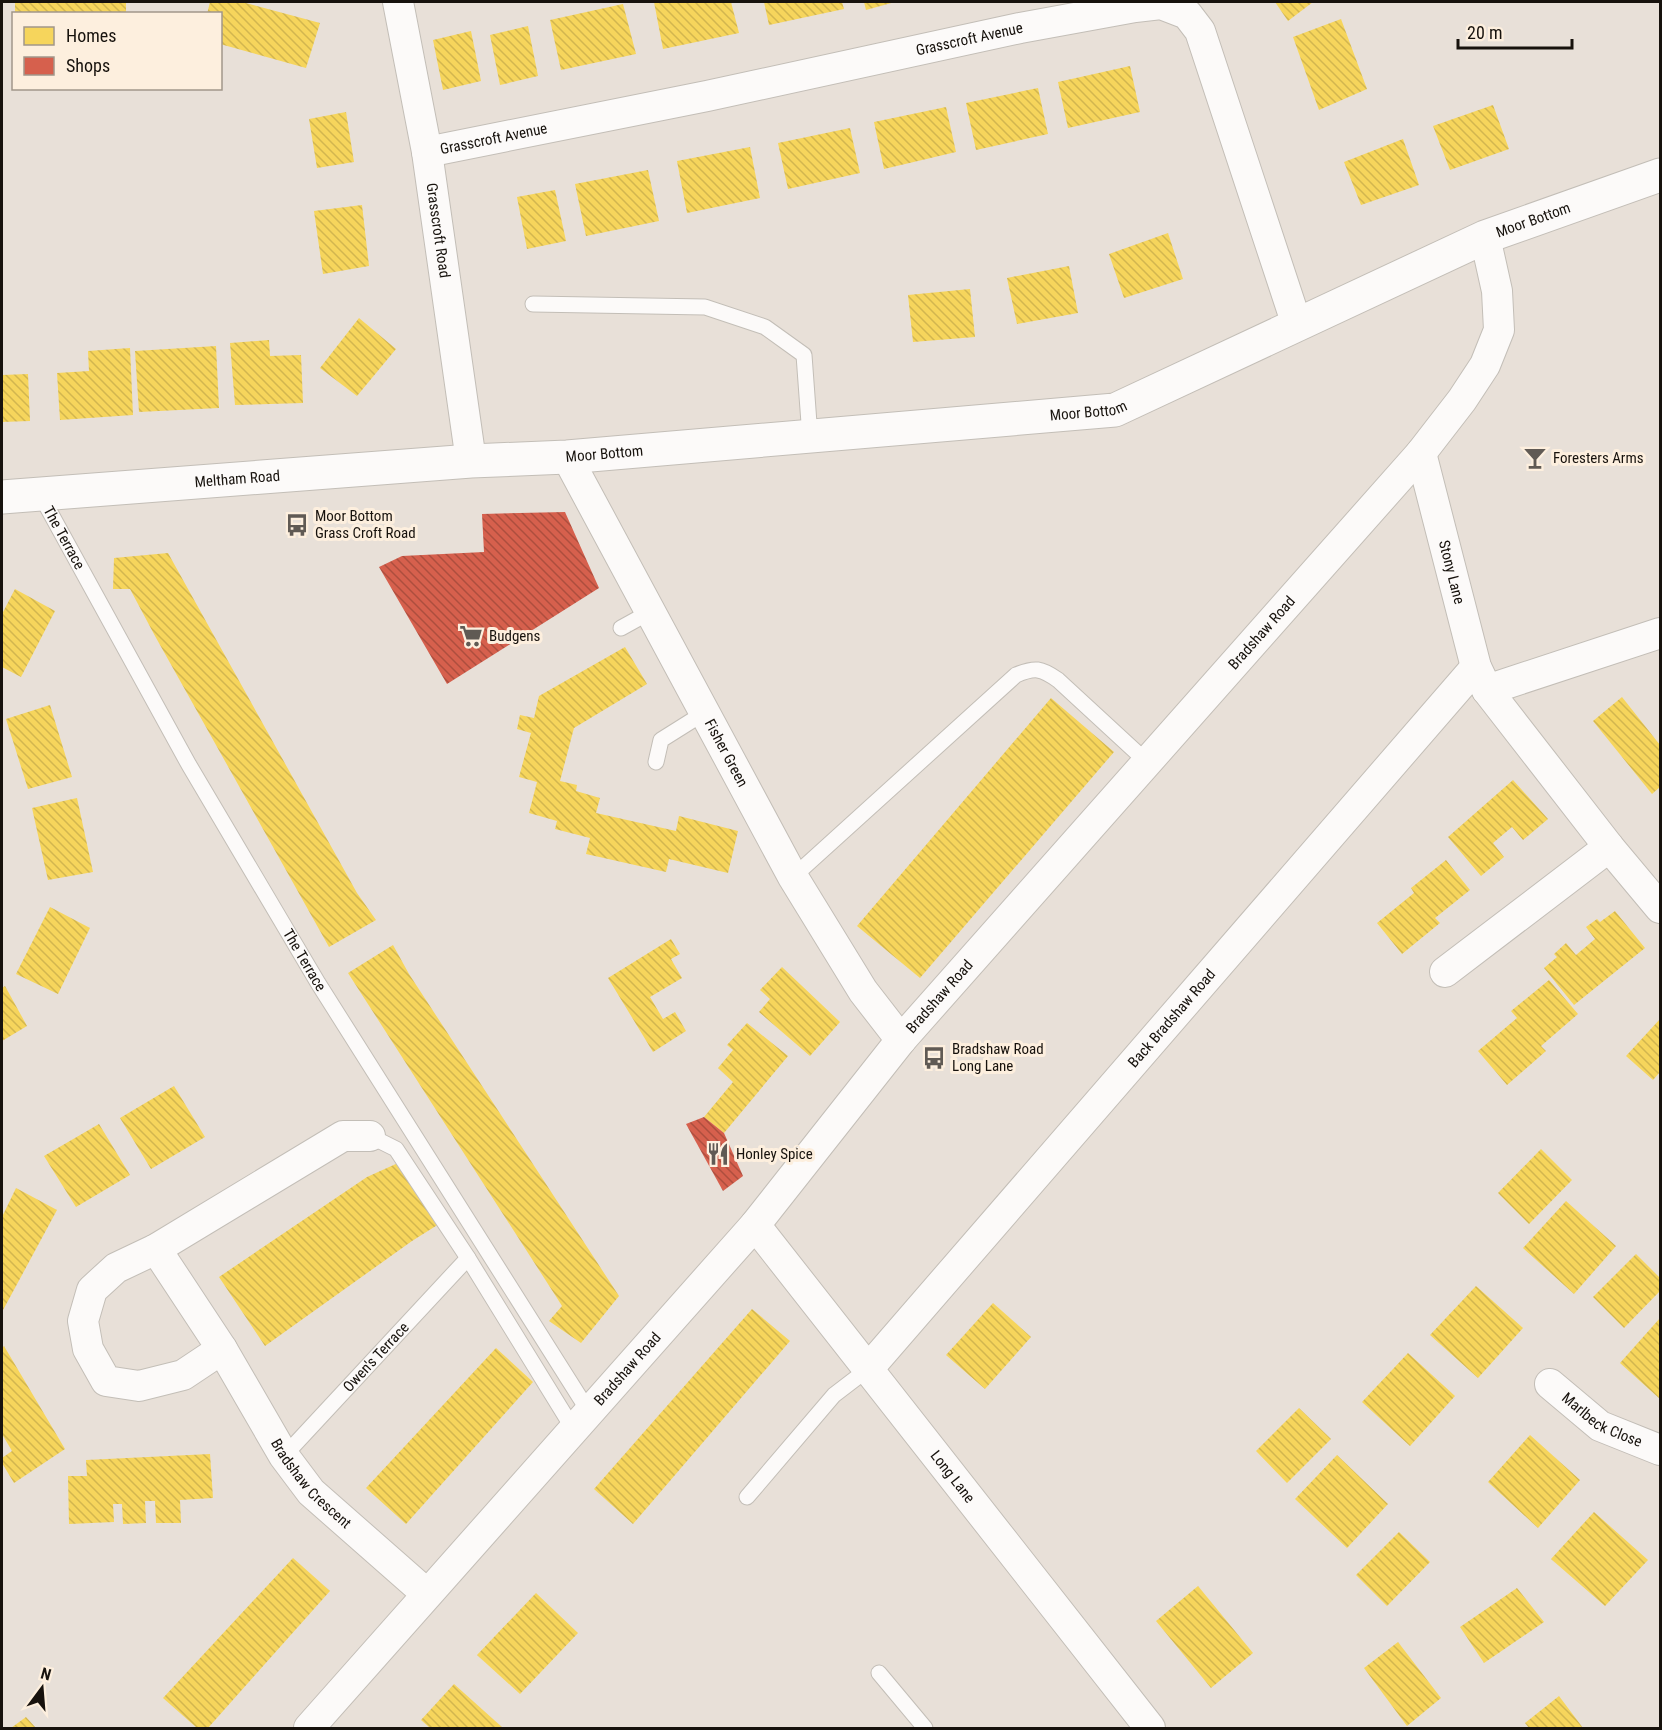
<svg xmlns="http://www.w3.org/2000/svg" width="1662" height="1730" viewBox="0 0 1662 1730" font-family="'Roboto Condensed',sans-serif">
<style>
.homes{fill:url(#homes-back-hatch)}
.shops{fill:url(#shops-back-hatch)}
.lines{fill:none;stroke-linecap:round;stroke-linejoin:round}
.lane-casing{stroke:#c3beb7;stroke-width:17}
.street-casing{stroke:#c3beb7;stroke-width:32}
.secondary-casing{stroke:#c3beb7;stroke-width:35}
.lane{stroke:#fcfaf9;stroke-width:15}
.street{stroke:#fcfaf9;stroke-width:30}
.secondary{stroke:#fcfaf9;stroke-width:33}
.labels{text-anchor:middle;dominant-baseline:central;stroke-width:6;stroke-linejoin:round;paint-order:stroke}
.street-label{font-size:15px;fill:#17120d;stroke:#fdefde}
.poi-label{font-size:15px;fill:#17120d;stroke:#fdefde;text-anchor:start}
</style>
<defs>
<pattern id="homes-back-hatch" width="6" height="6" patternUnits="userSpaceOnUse" patternTransform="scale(1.5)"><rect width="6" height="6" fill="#f6d55c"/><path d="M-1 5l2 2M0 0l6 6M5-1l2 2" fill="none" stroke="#d2b64f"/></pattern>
<pattern id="shops-back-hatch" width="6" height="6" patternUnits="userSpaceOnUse" patternTransform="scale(1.5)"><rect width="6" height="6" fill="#d6604d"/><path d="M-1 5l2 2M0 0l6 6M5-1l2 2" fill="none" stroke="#ad4e3e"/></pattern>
</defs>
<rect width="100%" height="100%" fill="#e8e0d8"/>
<g class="homes">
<rect x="15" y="2" width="111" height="12"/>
<path d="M210 2H242L320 23 306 68 220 44V14H207Z"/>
<path d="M654 2H731L739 33 663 49Z"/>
<path d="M764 2H842L844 9 769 25Z"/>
<path d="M864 2H895L866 10Z"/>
<path d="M1275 2H1313L1288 21Z"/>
<path d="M623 4 636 54 561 70 550 20Z"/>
<path d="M1341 19 1367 89 1319 110 1293 37Z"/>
<path d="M528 26 538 76 500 85 490 35Z"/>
<path d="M471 31 481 81 443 90 433 40Z"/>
<path d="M1130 66 1140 112 1068 128 1058 82Z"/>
<path d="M1038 88 1048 134 976 150 966 103Z"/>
<path d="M1493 105 1509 149 1450 170 1433 126Z"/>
<path d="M946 107 956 152 884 169 874 122Z"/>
<path d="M346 112 354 162 317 168 309 119Z"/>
<path d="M850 128 860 173 788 189 778 143Z"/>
<path d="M1403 139 1419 185 1361 205 1344 162Z"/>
<path d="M750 147 760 198 687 213 677 161Z"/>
<path d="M648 170 659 221 586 236 575 184Z"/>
<path d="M555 190 566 241 527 249 517 197Z"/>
<path d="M362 205 369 266 323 274 314 211Z"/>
<path d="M1168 233 1183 279 1124 298 1109 254Z"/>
<path d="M1069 266 1078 313 1017 324 1007 278Z"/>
<path d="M970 289 975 337 913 342 908 295Z"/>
<path d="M359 318 396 349 357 396 320 368Z"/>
<path d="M269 340 270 356 301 355 303 403 235 405 230 343Z"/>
<path d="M216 346 219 408 139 412 135 351Z"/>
<path d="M130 348 133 415 60 420 57 373 89 371 88 351Z"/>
<path d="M28 374 30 421 2 422V375Z"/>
<path d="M168 553 357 893 376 920 329 947 155 636 130 589H113L114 558Z"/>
<path d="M15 589 55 611 21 677 2 667V614Z"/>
<path d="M625 647 647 684 574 728 560 781 577 785 576 791 600 798 596 813 676 831 679 816 738 831 728 873 669 859 666 872 586 854 590 838 555 829 557 821 529 813 537 782 519 777 531 733 517 729 520 715 534 718 539 696Z"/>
<path d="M1622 697 1660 745V787L1652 794 1593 721Z"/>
<path d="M1051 698 1114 752 920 978 857 926Z"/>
<path d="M50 705 72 777 28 789 6 719Z"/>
<path d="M1513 780 1548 819 1523 840 1512 827 1493 843 1504 857 1481 876 1448 837Z"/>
<path d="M77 798 93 872 48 880 32 808Z"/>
<path d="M1446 860 1470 890 1435 918 1440 923 1402 954 1377 923 1414 893 1411 888Z"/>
<path d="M50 907 90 928 58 994 16 974Z"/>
<path d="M1615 911 1645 948 1574 1005 1544 968 1557 957 1554 954 1566 943 1576 955 1595 939 1586 927 1597 919 1600 922Z"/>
<path d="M671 939 680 954 671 959 682 978 650 997 663 1019 675 1012 686 1031 653 1052 608 978Z"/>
<path d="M393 945 409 974 619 1296 581 1343 549 1321 562 1306 557 1298 348 973Z"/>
<path d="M782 967 840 1022 810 1056 759 1012 770 999 760 990Z"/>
<path d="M1549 980 1578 1014 1541 1046 1546 1051 1507 1085 1478 1051 1517 1018 1511 1011Z"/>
<path d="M5 986 27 1026 2 1041V988Z"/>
<path d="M1660 1019V1072L1653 1080 1626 1056Z"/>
<path d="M747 1023 788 1056 724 1133 704 1117 733 1082 718 1068 733 1050 727 1045Z"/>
<path d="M174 1086 205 1137 151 1169 120 1118Z"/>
<path d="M99 1124 130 1175 76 1207 44 1156Z"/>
<path d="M1541 1149 1572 1180 1529 1224 1498 1193Z"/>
<path d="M398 1163 439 1224 412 1241 265 1346 219 1277 367 1177Z"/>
<path d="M16 1188 57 1210 2 1312V1217Z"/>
<path d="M1566 1201 1616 1246 1574 1294 1523 1248Z"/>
<path d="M1636 1254 1660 1278V1291L1624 1328 1593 1297Z"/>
<path d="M1476 1286 1523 1328 1478 1378 1430 1335Z"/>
<path d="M993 1303 1031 1337 985 1389 946 1355Z"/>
<path d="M752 1309 790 1341 633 1524 594 1489Z"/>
<path d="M1660 1318V1399L1620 1363Z"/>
<path d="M4 1346 65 1449 14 1483 2 1463V1458L12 1451 2 1434V1348Z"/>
<path d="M496 1348 533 1382 406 1524 366 1488Z"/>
<path d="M1408 1353 1455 1396 1410 1446 1362 1402Z"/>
<path d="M1299 1408 1331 1439 1287 1483 1256 1451Z"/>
<path d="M1530 1435 1580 1480 1538 1528 1488 1482Z"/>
<path d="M210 1454 213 1498 180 1500 181 1523H156L155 1501H145L146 1523 123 1524 122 1504H113L114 1522 69 1524 68 1476H87L86 1460Z"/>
<path d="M1337 1455 1388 1504 1347 1548 1295 1499Z"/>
<path d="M1594 1512 1648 1560 1605 1606 1551 1559Z"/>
<path d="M1399 1532 1430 1562 1387 1606 1356 1575Z"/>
<path d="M293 1558 330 1591 208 1728H197L163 1698Z"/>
<path d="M1198 1586 1253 1653 1211 1688 1156 1621Z"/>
<path d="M1517 1588 1544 1622 1484 1663 1460 1627Z"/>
<path d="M536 1593 578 1633 520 1694 477 1655Z"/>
<path d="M1398 1642 1441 1698 1407 1726 1364 1668Z"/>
<path d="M454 1684 503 1728H430L421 1720Z"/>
<path d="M1559 1696 1583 1728H1529L1525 1723Z"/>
<path d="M26 1717 36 1728H11Z"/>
</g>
<g class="shops">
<path d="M565 512 599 588 447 684 379 567 402 556 484 552 482 514Z"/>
<path d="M704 1117 724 1133 743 1176 723 1191 686 1124Z"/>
</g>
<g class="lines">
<g class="lane-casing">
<g id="lane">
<path d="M533 304 705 307 765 327 804 355 810 437"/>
<path id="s1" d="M40 494 189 765 318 983 589 1412"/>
<path d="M621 628 650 612"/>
<path d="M656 762 661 740 704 713"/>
<path d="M793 877 1016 675C1035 667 1041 668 1058 680L1147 762"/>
<path d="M370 1136 396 1149 468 1258 574 1430"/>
<path id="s2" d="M284 1456 468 1258"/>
<path d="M747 1497 834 1395 868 1369"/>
<path d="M879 1673 925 1728"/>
</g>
</g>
<g class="street-casing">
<g id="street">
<path id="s3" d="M398 2 427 152 471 461"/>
<path id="s4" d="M427 152 707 96 1020 28 1135 7 1161 4 1187 14 1200 31 1297 325"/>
<path id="s5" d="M1421 453 1476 667 1487 690 1609 847 1660 908"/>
<path id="s6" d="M567 457 793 877 863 991 901 1040"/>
<path d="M1487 690 1660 633"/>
<path d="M1445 972 1609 847"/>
<path id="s7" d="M755 1225 1150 1728"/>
<path id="s8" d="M156 1249 222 1349 284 1456 311 1492 427 1594"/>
<path d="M222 1349 183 1375 139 1386 106 1381 88 1349 83 1321 92 1290 116 1268 156 1249 343 1136H370"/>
<path id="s9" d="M868 1369 1476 667"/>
<path id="s10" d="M1550 1384 1600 1426 1660 1450"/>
<path id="s11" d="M309 1728 755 1225 901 1040 1421 453 1462 400 1485 365 1499 330 1497 291 1485 237"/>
</g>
</g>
<g class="secondary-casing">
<g id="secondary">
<path id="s12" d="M2 497 471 461 567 457 1115 410 1485 237 1660 175"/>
</g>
</g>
<use href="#lane" class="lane"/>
<use href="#street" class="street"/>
<use href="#secondary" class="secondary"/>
</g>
<defs>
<g id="bar-bare" transform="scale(1.8)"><path d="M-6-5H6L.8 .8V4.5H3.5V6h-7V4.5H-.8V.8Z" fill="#605a54" stroke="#fdefde" stroke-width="2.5" paint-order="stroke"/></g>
<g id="bus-bare" transform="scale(1.8)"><path d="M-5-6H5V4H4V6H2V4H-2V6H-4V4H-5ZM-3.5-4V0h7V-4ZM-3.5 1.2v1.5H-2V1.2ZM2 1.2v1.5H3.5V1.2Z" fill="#605a54" stroke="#fdefde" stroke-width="2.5" paint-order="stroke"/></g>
<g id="supermarket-bare" transform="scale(1.8)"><path d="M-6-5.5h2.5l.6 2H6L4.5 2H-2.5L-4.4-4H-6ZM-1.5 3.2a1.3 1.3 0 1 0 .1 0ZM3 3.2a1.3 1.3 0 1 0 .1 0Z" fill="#605a54" stroke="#fdefde" stroke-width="2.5" paint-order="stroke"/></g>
<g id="restaurant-bare" transform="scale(1.8)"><path d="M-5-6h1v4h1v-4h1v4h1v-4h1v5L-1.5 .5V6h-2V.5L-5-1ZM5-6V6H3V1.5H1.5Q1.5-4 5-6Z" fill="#605a54" stroke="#fdefde" stroke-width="2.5" paint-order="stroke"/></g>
</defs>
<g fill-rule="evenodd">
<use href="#bar-bare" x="1535" y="458"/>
<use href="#bus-bare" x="297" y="525"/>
<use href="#supermarket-bare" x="471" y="636"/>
<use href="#bus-bare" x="934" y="1058"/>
<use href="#restaurant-bare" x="718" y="1154"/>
</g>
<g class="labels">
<g class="street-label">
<text stroke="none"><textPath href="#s4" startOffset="554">Grasscroft Avenue</textPath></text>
<text stroke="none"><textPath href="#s4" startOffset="68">Grasscroft Avenue</textPath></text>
<text stroke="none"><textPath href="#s12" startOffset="1576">Moor Bottom</textPath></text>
<text stroke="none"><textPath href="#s3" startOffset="232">Grasscroft Road</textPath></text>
<text stroke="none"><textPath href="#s12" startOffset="1090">Moor Bottom</textPath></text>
<text stroke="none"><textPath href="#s12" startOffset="604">Moor Bottom</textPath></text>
<text stroke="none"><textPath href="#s12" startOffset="236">Meltham Road</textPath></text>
<text stroke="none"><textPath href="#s1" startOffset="50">The Terrace</textPath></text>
<text stroke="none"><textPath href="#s5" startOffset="123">Stony Lane</textPath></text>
<text stroke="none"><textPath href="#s11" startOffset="1452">Bradshaw Road</textPath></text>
<text stroke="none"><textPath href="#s6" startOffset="336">Fisher Green</textPath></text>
<text stroke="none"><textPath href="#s1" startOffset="536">The Terrace</textPath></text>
<text stroke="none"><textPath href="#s11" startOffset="966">Bradshaw Road</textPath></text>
<text stroke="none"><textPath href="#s9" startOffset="464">Back Bradshaw Road</textPath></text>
<text stroke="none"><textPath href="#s2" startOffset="135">Owen's Terrace</textPath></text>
<text stroke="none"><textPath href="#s11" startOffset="480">Bradshaw Road</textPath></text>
<text stroke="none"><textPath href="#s10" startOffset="64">Marlbeck Close</textPath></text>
<text stroke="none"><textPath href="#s7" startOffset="320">Long Lane</textPath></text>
<text stroke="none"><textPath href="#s8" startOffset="282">Bradshaw Crescent</textPath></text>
</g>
<g class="poi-label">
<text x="1553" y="458">Foresters Arms</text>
<text x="315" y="516">Moor Bottom<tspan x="315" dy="17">Grass Croft Road</tspan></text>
<text x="489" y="636">Budgens</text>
<text x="952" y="1049">Bradshaw Road<tspan x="952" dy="17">Long Lane</tspan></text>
<text x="736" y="1154">Honley Spice</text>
</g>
</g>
<rect width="1662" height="1730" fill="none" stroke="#17120d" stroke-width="6"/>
<rect x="12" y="12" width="210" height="78" fill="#fdefde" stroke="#a1978a" stroke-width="1.5"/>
<rect x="24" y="27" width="30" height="18" fill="#f6d55c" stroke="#a1978a" stroke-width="1.5"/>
<text x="66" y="42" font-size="18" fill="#17120d">Homes</text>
<rect x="24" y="57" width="30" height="18" fill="#d6604d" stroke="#a1978a" stroke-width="1.5"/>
<text x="66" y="72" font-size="18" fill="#17120d">Shops</text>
<g transform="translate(42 1688) rotate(16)" stroke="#fdefde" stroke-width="4.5" paint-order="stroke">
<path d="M0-4.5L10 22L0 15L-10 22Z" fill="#17120d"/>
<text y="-9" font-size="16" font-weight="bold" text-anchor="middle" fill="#17120d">N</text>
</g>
<path d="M1458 39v9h114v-9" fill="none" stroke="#17120d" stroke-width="3"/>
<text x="1467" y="39" font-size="18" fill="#17120d" stroke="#fdefde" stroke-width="4.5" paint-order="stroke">20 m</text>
</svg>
